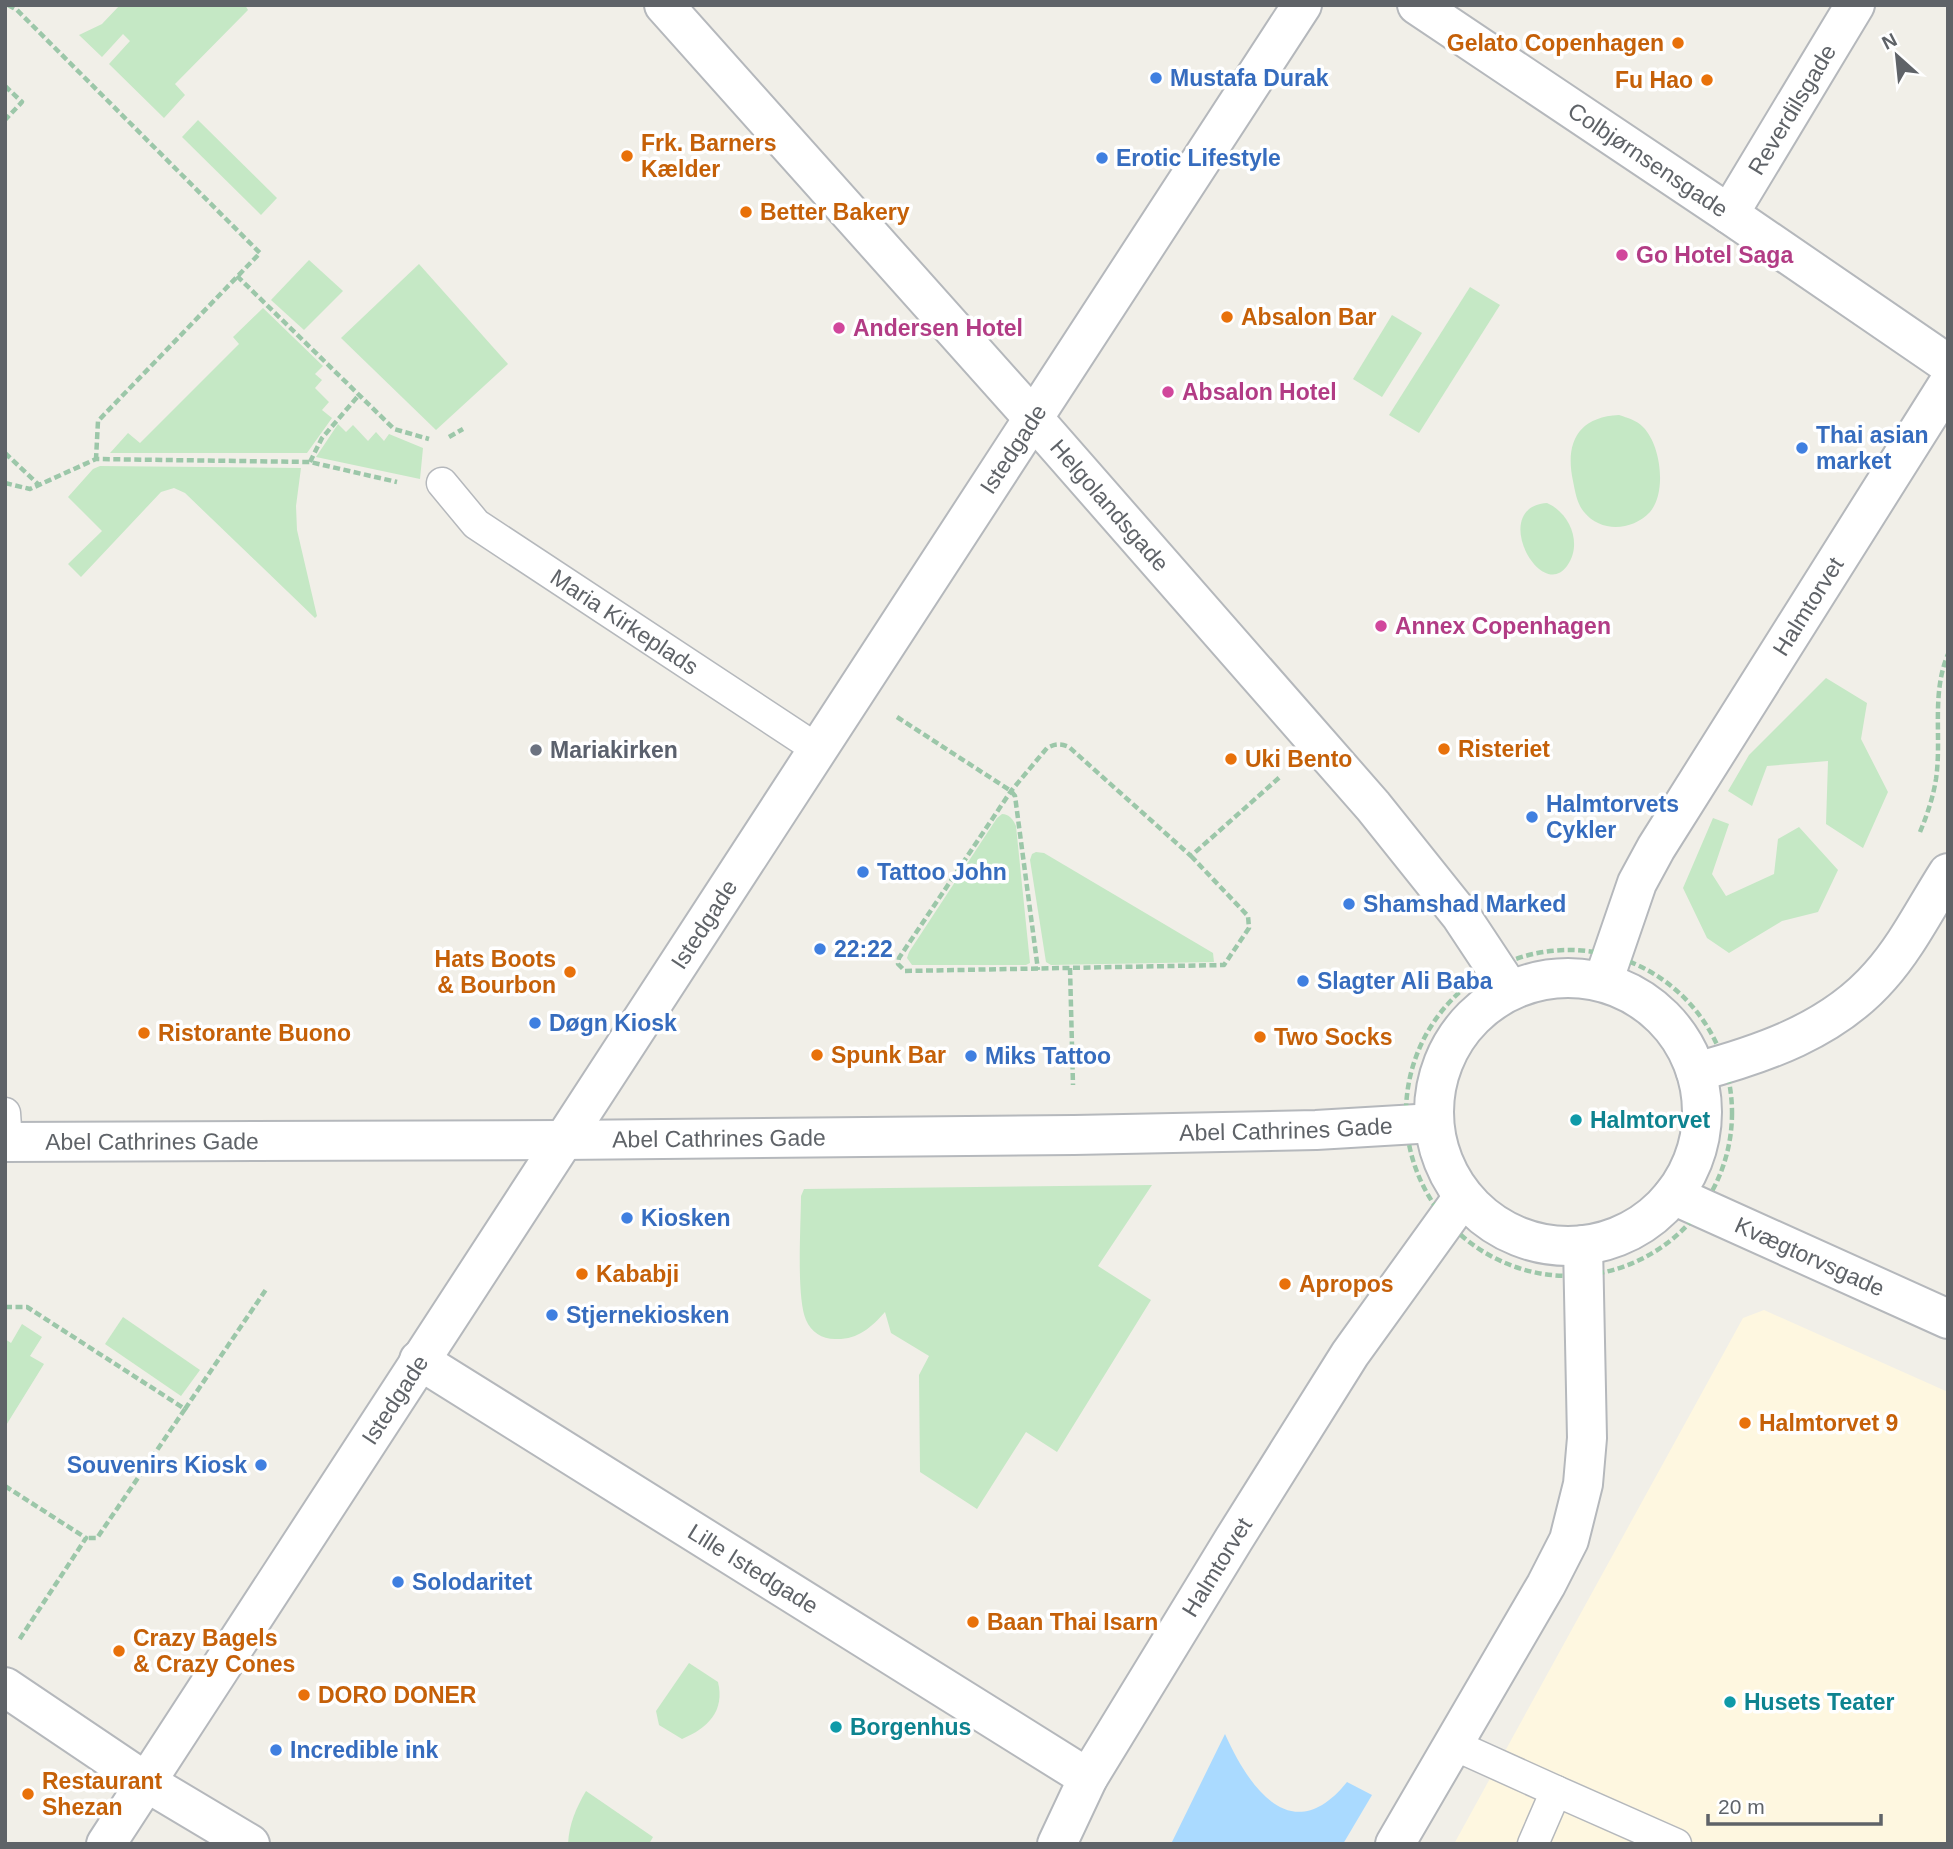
<svg xmlns="http://www.w3.org/2000/svg" width="1953" height="1849" viewBox="0 0 1953 1849" font-family="Arial,sans-serif">
<style>
.commercial{fill:#fef7e0}
.green{fill:#c5e8c5}
.water{fill:#aadaff}
.lines{fill:none;stroke-linecap:round;stroke-linejoin:round}
.service-casing{stroke:#b5b8bc;stroke-width:33}
.minor-casing{stroke:#b5b8bc;stroke-width:42}
.tertiary-casing{stroke:#b5b8bc;stroke-width:42}
.path{stroke:#9cc7a9;stroke-width:4.5;stroke-dasharray:7 3.5;stroke-linecap:butt}
.service{stroke:#fff;stroke-width:30}
.minor{stroke:#fff;stroke-width:38}
.tertiary{stroke:#fff;stroke-width:38}
.food-dot{fill:#e8710a;stroke:#fff;stroke-width:2.5}
.shop-dot{fill:#3f7fe0;stroke:#fff;stroke-width:2.5}
.hotel-dot{fill:#d1479c;stroke:#fff;stroke-width:2.5}
.worship-dot{fill:#6b7280;stroke:#fff;stroke-width:2.5}
.culture-dot{fill:#0f9aa8;stroke:#fff;stroke-width:2.5}
.labels{text-anchor:middle;dominant-baseline:central;stroke-width:7;stroke-linejoin:round;paint-order:stroke}
.food-label{font-size:23px;font-weight:bold;fill:#c56008;stroke:#fff;text-anchor:start}
.shop-label{font-size:23px;font-weight:bold;fill:#366cbe;stroke:#fff;text-anchor:start}
.street-label{font-size:23px;fill:#5f6368;stroke:#fff}
.hotel-label{font-size:23px;font-weight:bold;fill:#b23c85;stroke:#fff;text-anchor:start}
.worship-label{font-size:23px;font-weight:bold;fill:#5b616d;stroke:#fff;text-anchor:start}
.culture-label{font-size:23px;font-weight:bold;fill:#0d838f;stroke:#fff;text-anchor:start}
</style>
<rect width="100%" height="100%" fill="#f1efe8"/>
<path class="commercial" d="M1764 1310 1948 1392V1844H1454L1743 1318Z"/>
<g class="green">
<path d="M120 5H245L248 10 175 84 185 95 164 118 109 64 130 41 123 34 102 57 79 35 102 24Z"/>
<path d="M198 120 277 198 261 215 182 137Z"/>
<path d="M309 260 343 291 304 330 271 300Z"/>
<path d="M419 264 508 364 436 430 341 338Z"/>
<path d="M1470 287 1500 305 1419 433 1389 415Z"/>
<path d="M263 308 323 366 315 374 322 380 315 388 329 402 322 410 332 418 307 453H110L128 433 140 443 239 344 233 337Z"/>
<path d="M1392 315 1422 333 1382 397 1353 379Z"/>
<path d="M1619 415C1628 418 1636 420 1643 427 1661 445 1667 492 1650 512 1632 531 1601 533 1584 512 1577 504 1575 491 1573 481 1565 444 1577 417 1619 415Z"/>
<path d="M338 424 346 432 353 425 368 441 376 432 384 441 389 434 423 448 420 479 316 457Z"/>
<path d="M100 466 301 468 296 506 297 530 317 616 315 618 185 493 174 488 161 492 81 577 68 564 102 531 68 497 93 469Z"/>
<path d="M1547 503C1570 513 1583 544 1567 566 1540 603 1489 507 1547 503Z"/>
<path d="M1826 678 1867 703 1861 739 1888 792 1863 848 1826 824 1828 761 1767 766 1752 806 1728 791 1749 755Z"/>
<path d="M1002 814C1009 814 1013 819 1016 826L1030 963 1026 965H912L907 958 909 952 997 818Z"/>
<path d="M1713 818 1729 824 1712 874 1726 896 1774 874 1778 839 1799 827 1838 870 1818 912 1782 921 1729 953 1707 938 1683 888Z"/>
<path d="M1036 852 1044 853 1213 953 1214 962 1051 965 1046 962 1030 860 1032 854Z"/>
<path d="M1152 1185 1098 1266 1151 1300 1057 1452 1026 1432 977 1509 920 1472 919 1375 929 1356 891 1333 885 1312C871 1328 857 1340 835 1339 822 1339 811 1332 806 1320 796 1297 801 1224 801 1196L804 1189Z"/>
<path d="M123 1317 200 1370 181 1396 105 1344Z"/>
<path d="M22 1324 42 1337 30 1356 44 1364 5 1427V1339L11 1343Z"/>
<path d="M689 1663 718 1682C725 1711 708 1728 682 1739L659 1725 656 1711Z"/>
<path d="M586 1791 653 1837 649 1844H568C569 1824 576 1808 586 1791Z"/>
</g>
<path class="water" d="M1225 1734C1250 1790 1293 1849 1347 1782L1372 1795 1343 1844H1171Z"/>
<g class="lines">
<g class="service-casing">
<g id="service">
<path id="s1" d="M442 483 476 524 817 749"/>
<path d="M5 1113 7 1142"/>
<path d="M1452 1744 1556 1791 1533 1844"/>
<path d="M1556 1791 1676 1844"/>
</g>
</g>
<g class="minor-casing">
<g id="minor">
<path id="s2" d="M664 5 1033 418 1373 806 1461 916 1510 990"/>
<path id="s3" d="M1417 5 1729 214 1948 364"/>
<path id="s4" d="M1729 214 1855 5"/>
<circle cx="1568" cy="1112" r="134"/>
<path id="s5" d="M1603 982 1637 883 1656 848 1948 384"/>
<path d="M1696 1072C1763 1054 1833 1030 1880 976 1907 946 1926 907 1948 873"/>
<path id="s6" d="M5 1142 562 1140 1074 1135 1316 1130 1434 1123"/>
<path id="s7" d="M1673 1195 1948 1319"/>
<path id="s8" d="M419 1360 1088 1778"/>
<path d="M5 1687 146 1782 250 1844"/>
<path id="s9" d="M1057 1844 1088 1778 1234 1539 1350 1354 1463 1197"/>
<path d="M1395 1844 1546 1585 1569 1540 1583 1484 1587 1438 1583 1245"/>
</g>
</g>
<g class="tertiary-casing">
<g id="tertiary">
<path id="s10" d="M106 1844 1302 5"/>
</g>
</g>
<g class="path">
<path d="M8 5 17 10 260 253 98 421 96 459"/>
<path d="M5 86 22 102 5 120"/>
<path d="M237 276 394 429 429 439"/>
<path d="M449 437 463 429"/>
<path d="M5 453 39 485"/>
<path d="M310 462 322 438 359 395"/>
<path d="M5 483 30 489 96 459 310 462 397 482"/>
<path d="M897 717 1011 791 1015 796 1038 970"/>
<path d="M1920 832C1927 815 1933 798 1936 779 1942 737 1931 695 1948 654"/>
<path d="M1191 856 1248 916 1249 928 1224 965 905 971 898 964 899 958 1011 791 1047 748C1055 744 1060 743 1069 747L1191 856 1281 776"/>
<circle cx="1569" cy="1113" r="163"/>
<path d="M1070 968 1073 1085"/>
<path d="M5 1307H27L185 1409 97 1538H86"/>
<path d="M185 1409 267 1288"/>
<path d="M5 1486 86 1538 19 1640"/>
</g>
<use href="#service" class="service"/>
<use href="#minor" class="minor"/>
<use href="#tertiary" class="tertiary"/>
</g>
<g class="food-dot">
<circle cx="1678" cy="43" r="7"/>
<circle cx="1707" cy="80" r="7"/>
<circle cx="627" cy="156" r="7"/>
<circle cx="746" cy="212" r="7"/>
<circle cx="1227" cy="317" r="7"/>
<circle cx="1444" cy="749" r="7"/>
<circle cx="1231" cy="759" r="7"/>
<circle cx="570" cy="972" r="7"/>
<circle cx="144" cy="1033" r="7"/>
<circle cx="1260" cy="1037" r="7"/>
<circle cx="817" cy="1055" r="7"/>
<circle cx="582" cy="1274" r="7"/>
<circle cx="1285" cy="1284" r="7"/>
<circle cx="1745" cy="1423" r="7"/>
<circle cx="973" cy="1622" r="7"/>
<circle cx="119" cy="1651" r="7"/>
<circle cx="304" cy="1695" r="7"/>
<circle cx="28" cy="1794" r="7"/>
</g>
<g class="shop-dot">
<circle cx="1156" cy="78" r="7"/>
<circle cx="1102" cy="158" r="7"/>
<circle cx="1802" cy="448" r="7"/>
<circle cx="1532" cy="817" r="7"/>
<circle cx="863" cy="872" r="7"/>
<circle cx="1349" cy="904" r="7"/>
<circle cx="820" cy="949" r="7"/>
<circle cx="1303" cy="981" r="7"/>
<circle cx="535" cy="1023" r="7"/>
<circle cx="971" cy="1056" r="7"/>
<circle cx="627" cy="1218" r="7"/>
<circle cx="552" cy="1315" r="7"/>
<circle cx="261" cy="1465" r="7"/>
<circle cx="398" cy="1582" r="7"/>
<circle cx="276" cy="1750" r="7"/>
</g>
<g class="hotel-dot">
<circle cx="1622" cy="255" r="7"/>
<circle cx="839" cy="328" r="7"/>
<circle cx="1168" cy="392" r="7"/>
<circle cx="1381" cy="626" r="7"/>
</g>
<circle class="worship-dot" cx="536" cy="750" r="7"/>
<g class="culture-dot">
<circle cx="1576" cy="1120" r="7"/>
<circle cx="1730" cy="1702" r="7"/>
<circle cx="836" cy="1727" r="7"/>
</g>
<g class="labels">
<g class="food-label">
<text x="1664" y="43" text-anchor="end">Gelato Copenhagen</text>
<text x="1693" y="80" text-anchor="end">Fu Hao</text>
<text x="641" y="143">Frk. Barners<tspan x="641" dy="26">Kælder</tspan></text>
<text x="760" y="212">Better Bakery</text>
<text x="1241" y="317">Absalon Bar</text>
<text x="1458" y="749">Risteriet</text>
<text x="1245" y="759">Uki Bento</text>
<text x="556" y="959" text-anchor="end">Hats Boots<tspan x="556" dy="26">&amp; Bourbon</tspan></text>
<text x="158" y="1033">Ristorante Buono</text>
<text x="1274" y="1037">Two Socks</text>
<text x="831" y="1055">Spunk Bar</text>
<text x="596" y="1274">Kababji</text>
<text x="1299" y="1284">Apropos</text>
<text x="1759" y="1423">Halmtorvet 9</text>
<text x="987" y="1622">Baan Thai Isarn</text>
<text x="133" y="1638">Crazy Bagels<tspan x="133" dy="26">&amp; Crazy Cones</tspan></text>
<text x="318" y="1695">DORO DONER</text>
<text x="42" y="1781">Restaurant<tspan x="42" dy="26">Shezan</tspan></text>
</g>
<g class="shop-label">
<text x="1170" y="78">Mustafa Durak</text>
<text x="1116" y="158">Erotic Lifestyle</text>
<text x="1816" y="435">Thai asian<tspan x="1816" dy="26">market</tspan></text>
<text x="1546" y="804">Halmtorvets<tspan x="1546" dy="26">Cykler</tspan></text>
<text x="877" y="872">Tattoo John</text>
<text x="1363" y="904">Shamshad Marked</text>
<text x="834" y="949">22:22</text>
<text x="1317" y="981">Slagter Ali Baba</text>
<text x="549" y="1023">Døgn Kiosk</text>
<text x="985" y="1056">Miks Tattoo</text>
<text x="641" y="1218">Kiosken</text>
<text x="566" y="1315">Stjernekiosken</text>
<text x="247" y="1465" text-anchor="end">Souvenirs Kiosk</text>
<text x="412" y="1582">Solodaritet</text>
<text x="290" y="1750">Incredible ink</text>
</g>
<g class="street-label">
<text stroke="none"><textPath href="#s4" startOffset="122">Reverdilsgade</textPath></text>
<text stroke="none"><textPath href="#s3" startOffset="278">Colbjørnsensgade</textPath></text>
<text stroke="none"><textPath href="#s10" startOffset="1664">Istedgade</textPath></text>
<text stroke="none"><textPath href="#s2" startOffset="670">Helgolandsgade</textPath></text>
<text stroke="none"><textPath href="#s5" startOffset="430">Halmtorvet</textPath></text>
<text stroke="none"><textPath href="#s1" startOffset="231">Maria Kirkeplads</textPath></text>
<text stroke="none"><textPath href="#s10" startOffset="1097">Istedgade</textPath></text>
<text stroke="none"><textPath href="#s6" startOffset="1281">Abel Cathrines Gade</textPath></text>
<text stroke="none"><textPath href="#s6" startOffset="714">Abel Cathrines Gade</textPath></text>
<text stroke="none"><textPath href="#s6" startOffset="147">Abel Cathrines Gade</textPath></text>
<text stroke="none"><textPath href="#s7" startOffset="150">Kvægtorvsgade</textPath></text>
<text stroke="none"><textPath href="#s10" startOffset="530">Istedgade</textPath></text>
<text stroke="none"><textPath href="#s9" startOffset="320">Halmtorvet</textPath></text>
<text stroke="none"><textPath href="#s8" startOffset="394">Lille Istedgade</textPath></text>
</g>
<g class="hotel-label">
<text x="1636" y="255">Go Hotel Saga</text>
<text x="853" y="328">Andersen Hotel</text>
<text x="1182" y="392">Absalon Hotel</text>
<text x="1395" y="626">Annex Copenhagen</text>
</g>
<g class="worship-label">
<text x="550" y="750">Mariakirken</text>
</g>
<g class="culture-label">
<text x="1590" y="1120">Halmtorvet</text>
<text x="1744" y="1702">Husets Teater</text>
<text x="850" y="1727">Borgenhus</text>
</g>
</g>
<rect width="1953" height="1849" fill="none" stroke="#5f6368" stroke-width="14"/>
<g transform="translate(1897 56) rotate(333)" stroke="#ffffff" stroke-width="5" paint-order="stroke">
<path d="M0-5L12 26L0 18L-12 26Z" fill="#5f6368"/>
<text y="-10" font-size="19" font-weight="bold" text-anchor="middle" fill="#5f6368">N</text>
</g>
<path d="M1708 1814v10h173v-10" fill="none" stroke="#5f6368" stroke-width="3.5"/>
<text x="1718" y="1814" font-size="21" fill="#5f6368" stroke="#ffffff" stroke-width="5" paint-order="stroke">20 m</text>
</svg>
